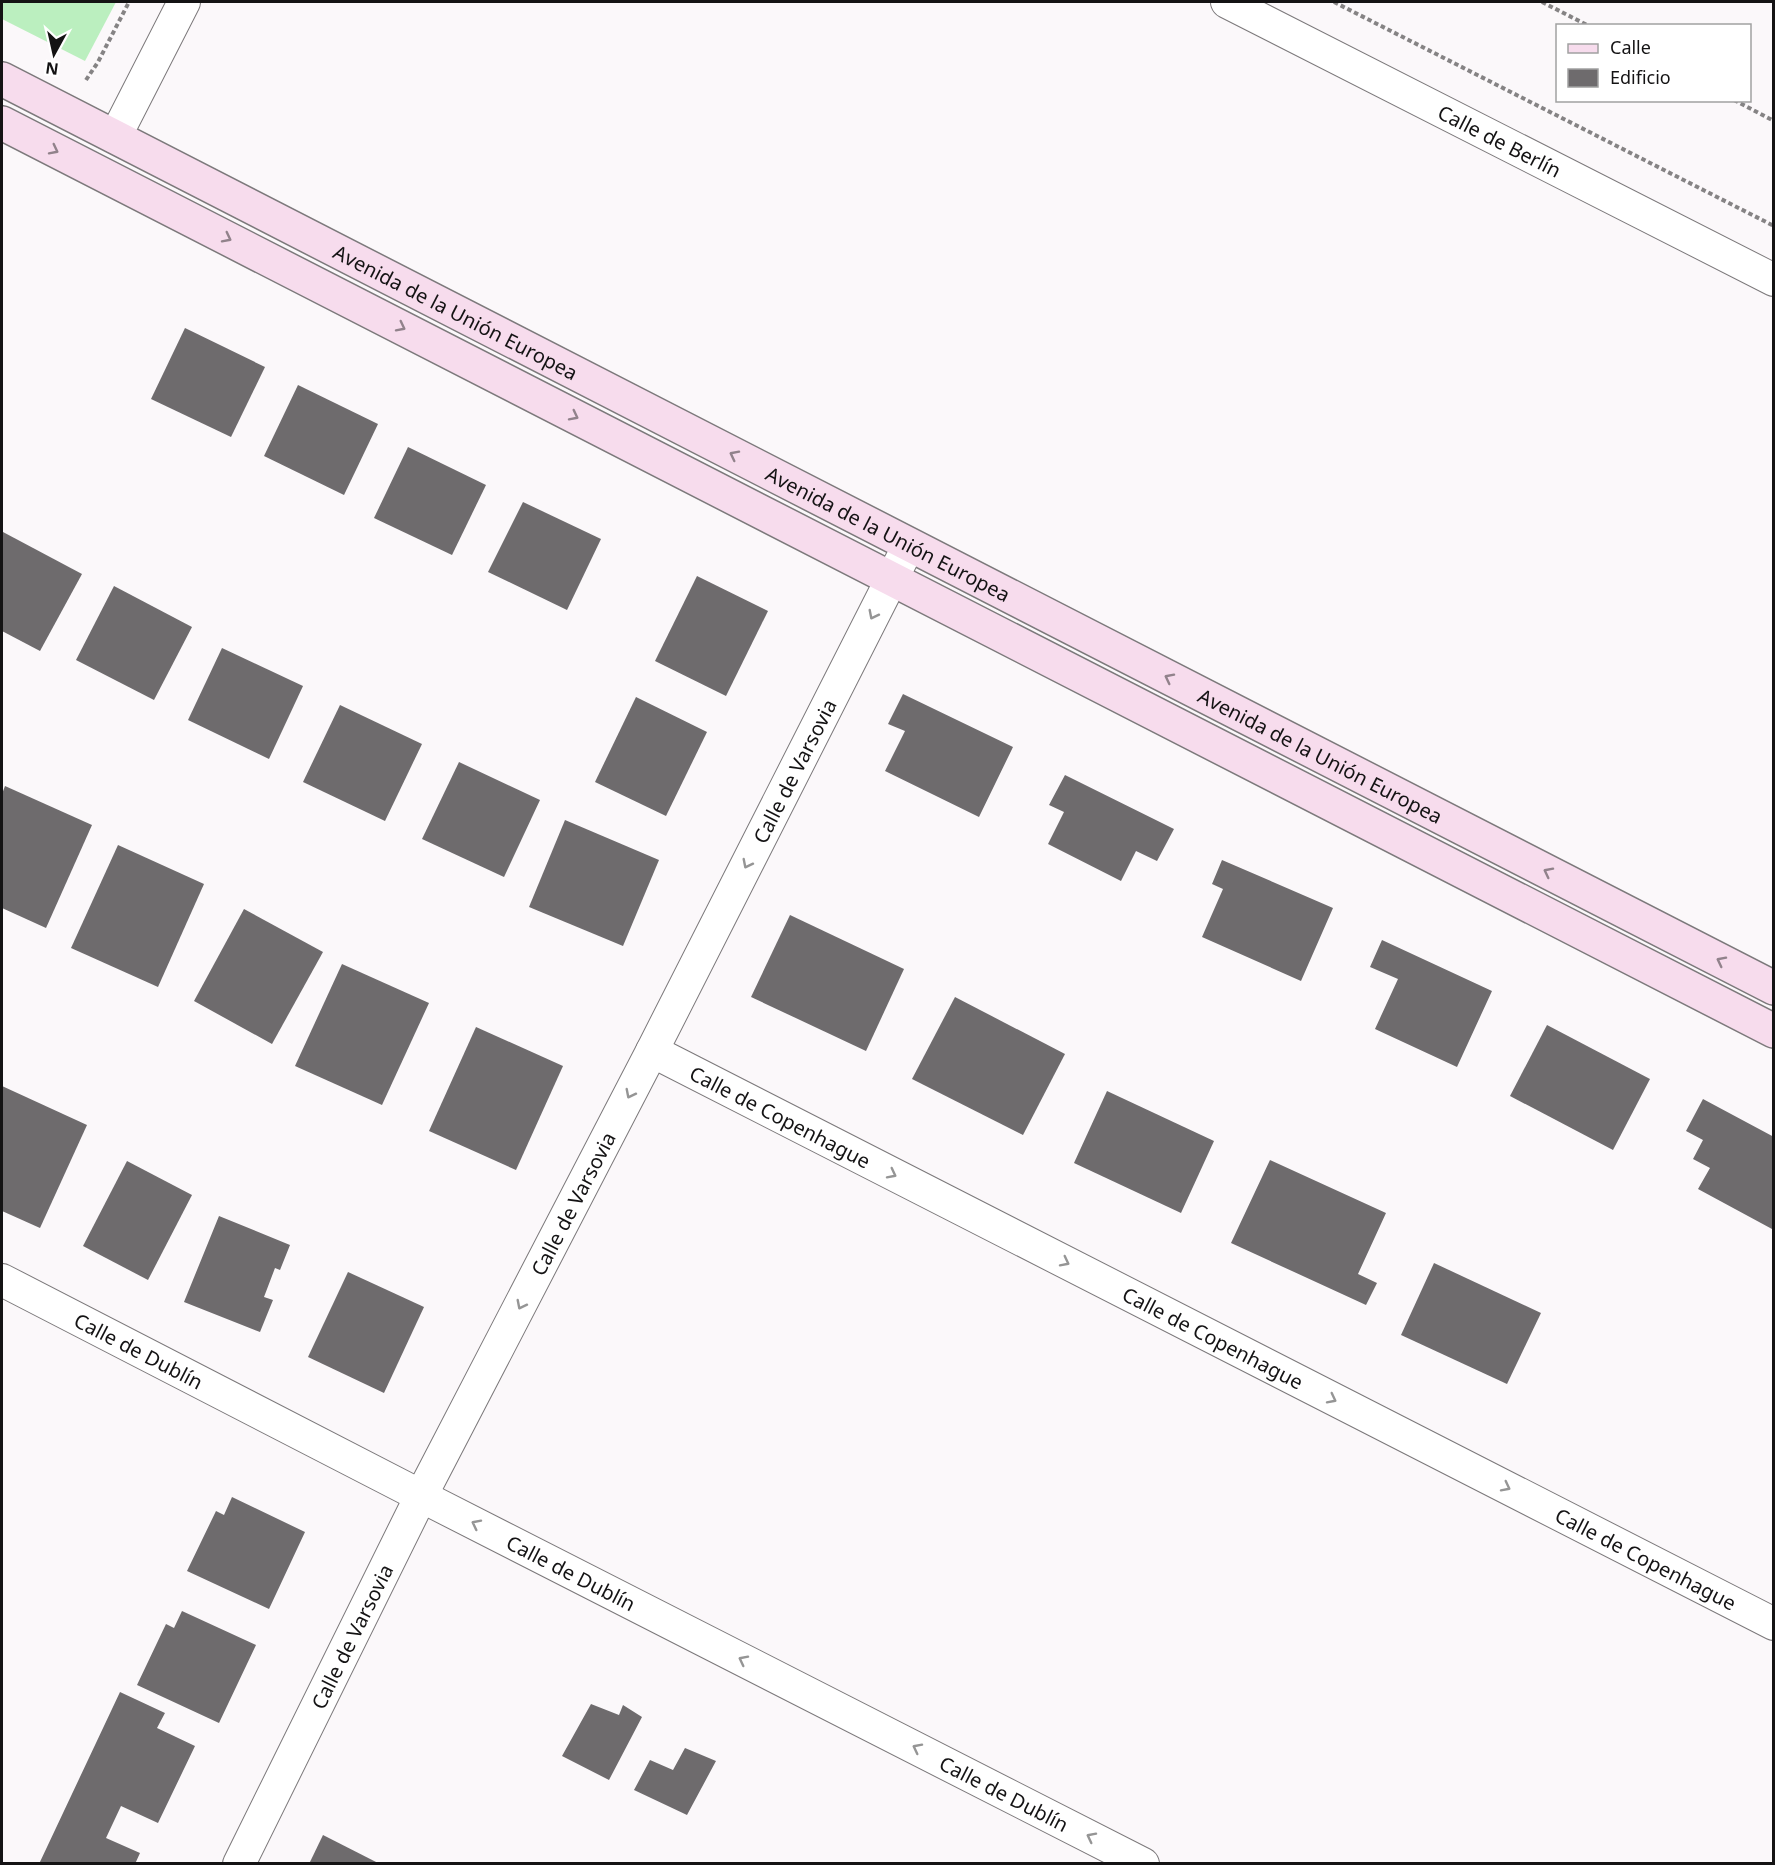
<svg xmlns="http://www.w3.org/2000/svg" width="1775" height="1865" viewBox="0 0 1775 1865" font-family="'Noto Sans',sans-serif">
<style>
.green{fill:#bbefbf}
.building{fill:#6e6b6d}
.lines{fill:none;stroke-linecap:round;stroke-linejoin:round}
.street-casing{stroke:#7c797b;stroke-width:34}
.secondary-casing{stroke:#7c797b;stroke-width:36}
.path{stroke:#858384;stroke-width:4;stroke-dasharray:4.5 3;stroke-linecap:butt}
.street{stroke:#fff;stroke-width:32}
.secondary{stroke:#f7dced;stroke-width:33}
.oneway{stroke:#91828b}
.oneway2{stroke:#959595}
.labels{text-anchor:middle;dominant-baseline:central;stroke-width:5;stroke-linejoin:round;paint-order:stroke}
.street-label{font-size:20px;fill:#141314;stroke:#fff}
</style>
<rect width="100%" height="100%" fill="#fbf8fa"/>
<path class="green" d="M2 2H116L85 61 2 19Z"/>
<g class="building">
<path d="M185 328 265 367 231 437 151 399Z"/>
<path d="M298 385 378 424 344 495 264 456Z"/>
<path d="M408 447 486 485 452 555 374 518Z"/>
<path d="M523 502 601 539 567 610 488 572Z"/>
<path d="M3 532 82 574 40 651 2 631Z"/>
<path d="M697 576 768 611 726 696 655 661Z"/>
<path d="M114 586 192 627 154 700 76 660Z"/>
<path d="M222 648 303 686 269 759 188 720Z"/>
<path d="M903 694 1013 747 979 817 885 771 905 731 888 724Z"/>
<path d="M636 697 707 732 666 816 595 782Z"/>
<path d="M340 705 422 744 385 821 303 782Z"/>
<path d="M459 762 540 800 504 877 422 839Z"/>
<path d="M1065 775 1174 829 1157 861 1136 851 1121 881 1048 844 1064 812 1049 805Z"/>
<path d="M5 786 92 825 46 928 2 908V794Z"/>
<path d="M565 820 659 860 623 946 529 907Z"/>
<path d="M118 845 204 884 158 987 71 948Z"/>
<path d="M1222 860 1333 908 1301 981 1202 937 1223 889 1212 884Z"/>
<path d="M244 909 323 952 272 1044 194 1001Z"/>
<path d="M790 915 904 969 866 1051 751 997Z"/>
<path d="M1382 940 1492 991 1457 1067 1375 1029 1398 979 1370 967Z"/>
<path d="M342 964 429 1003 382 1105 295 1066Z"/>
<path d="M955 997 1065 1054 1023 1135 912 1079Z"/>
<path d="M1547 1025 1650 1079 1613 1150 1510 1096Z"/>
<path d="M476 1027 563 1066 516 1170 429 1131Z"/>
<path d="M2 1086 87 1125 40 1228 2 1211Z"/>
<path d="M1107 1091 1214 1141 1181 1213 1074 1163Z"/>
<path d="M1703 1099 1774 1137 1772 1229 1698 1189 1710 1168 1693 1159 1703 1140 1686 1131Z"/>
<path d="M1270 1160 1386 1213 1358 1274 1377 1283 1366 1305 1231 1243Z"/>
<path d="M127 1161 192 1195 148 1280 83 1246Z"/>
<path d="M219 1216 290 1245 280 1270 275 1268 264 1297 273 1300 260 1332 184 1302Z"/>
<path d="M1434 1263 1541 1313 1507 1384 1401 1335Z"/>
<path d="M348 1272 424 1307 384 1393 308 1357Z"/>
<path d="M232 1497 305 1532 269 1609 187 1571 216 1511 224 1515Z"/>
<path d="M182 1611 256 1645 219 1723 137 1685 166 1624 174 1628Z"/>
<path d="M120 1692 165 1713 157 1728 195 1746 158 1823 121 1806 106 1838 140 1853 135 1864H39Z"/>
<path d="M591 1704 619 1715 623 1705 642 1717 609 1780 562 1756Z"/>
<path d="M685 1748 716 1761 687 1815 634 1790 650 1760 673 1770Z"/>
<path d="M323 1835 380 1864H309Z"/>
</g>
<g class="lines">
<g class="street-casing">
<g id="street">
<path id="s1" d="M1227 2 1774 280"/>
<path d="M115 137 184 2"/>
<path id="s2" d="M652 1051 1774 1624"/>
<path id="s3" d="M2 1280 421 1496 1143 1864"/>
<path id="s4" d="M239 1864 421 1496 652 1051 909 545"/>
</g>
</g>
<g class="secondary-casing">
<g id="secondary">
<path id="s5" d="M2 79 1774 988"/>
<path d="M2 123 1774 1031"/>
</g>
</g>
<g class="path">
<path d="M1334 2 1774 226"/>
<path d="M1542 2 1589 26"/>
<path d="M86 80 98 62 129 2"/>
<path d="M1734 100 1774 121"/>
</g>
<use href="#street" class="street"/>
<use href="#secondary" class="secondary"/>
</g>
<defs><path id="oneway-chevron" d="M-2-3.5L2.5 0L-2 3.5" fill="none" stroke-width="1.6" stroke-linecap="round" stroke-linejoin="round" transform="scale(1.5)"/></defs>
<g class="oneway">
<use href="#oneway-chevron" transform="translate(54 150) rotate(27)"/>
<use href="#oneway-chevron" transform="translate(227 238) rotate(27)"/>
<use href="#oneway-chevron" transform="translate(401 327) rotate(27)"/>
<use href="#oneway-chevron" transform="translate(574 416) rotate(27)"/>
<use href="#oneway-chevron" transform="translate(734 455) rotate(-153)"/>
<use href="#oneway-chevron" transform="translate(1169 678) rotate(-153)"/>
<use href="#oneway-chevron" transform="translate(1548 872) rotate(-153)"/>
<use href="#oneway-chevron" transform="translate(1721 961) rotate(-153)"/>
</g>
<g class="oneway2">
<use href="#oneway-chevron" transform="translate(873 615) rotate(117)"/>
<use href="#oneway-chevron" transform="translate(747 864) rotate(117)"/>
<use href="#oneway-chevron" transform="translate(630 1094) rotate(117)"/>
<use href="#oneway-chevron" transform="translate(892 1174) rotate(27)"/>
<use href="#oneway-chevron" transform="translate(1065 1262) rotate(27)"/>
<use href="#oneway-chevron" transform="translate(521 1305) rotate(117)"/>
<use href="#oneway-chevron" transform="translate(1332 1399) rotate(27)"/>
<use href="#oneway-chevron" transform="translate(1506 1487) rotate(27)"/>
<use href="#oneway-chevron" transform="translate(476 1524) rotate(-153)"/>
<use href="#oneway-chevron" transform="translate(743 1660) rotate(-153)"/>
<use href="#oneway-chevron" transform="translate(917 1748) rotate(-153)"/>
<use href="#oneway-chevron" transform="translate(1091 1837) rotate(-153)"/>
</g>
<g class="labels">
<g class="street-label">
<text stroke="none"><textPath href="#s1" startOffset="306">Calle de Berlín</textPath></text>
<text stroke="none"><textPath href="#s5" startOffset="510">Avenida de la Unión Europea</textPath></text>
<text stroke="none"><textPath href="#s5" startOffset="996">Avenida de la Unión Europea</textPath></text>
<text stroke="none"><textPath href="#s5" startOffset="1482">Avenida de la Unión Europea</textPath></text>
<text stroke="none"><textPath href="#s4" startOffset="1226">Calle de Varsovia</textPath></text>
<text stroke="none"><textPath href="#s2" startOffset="144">Calle de Copenhague</textPath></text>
<text stroke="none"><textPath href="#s4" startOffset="740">Calle de Varsovia</textPath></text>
<text stroke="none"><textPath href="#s2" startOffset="630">Calle de Copenhague</textPath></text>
<text stroke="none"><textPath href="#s3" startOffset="154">Calle de Dublín</textPath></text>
<text stroke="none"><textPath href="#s2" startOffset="1116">Calle de Copenhague</textPath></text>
<text stroke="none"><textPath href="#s3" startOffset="640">Calle de Dublín</textPath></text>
<text stroke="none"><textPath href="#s4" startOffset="254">Calle de Varsovia</textPath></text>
<text stroke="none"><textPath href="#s3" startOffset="1126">Calle de Dublín</textPath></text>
</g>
</g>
<rect width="1775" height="1865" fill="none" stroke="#141314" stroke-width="6"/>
<rect x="1556" y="24" width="195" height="78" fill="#ffffff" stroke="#a1a1a1" stroke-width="1.5"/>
<rect x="1568" y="44" width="30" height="9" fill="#f7dced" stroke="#a1a1a1" stroke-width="1.5"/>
<text x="1610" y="54" font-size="18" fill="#141314">Calle</text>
<rect x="1568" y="69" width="30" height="18" fill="#6e6b6d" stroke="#a1a1a1" stroke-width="1.5"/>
<text x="1610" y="84" font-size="18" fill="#141314">Edificio</text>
<g transform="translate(54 54) rotate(188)" stroke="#ffffff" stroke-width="4.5" paint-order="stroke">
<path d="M0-4.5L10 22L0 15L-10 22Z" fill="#141314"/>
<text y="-9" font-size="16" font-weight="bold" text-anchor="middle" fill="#141314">N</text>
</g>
</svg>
